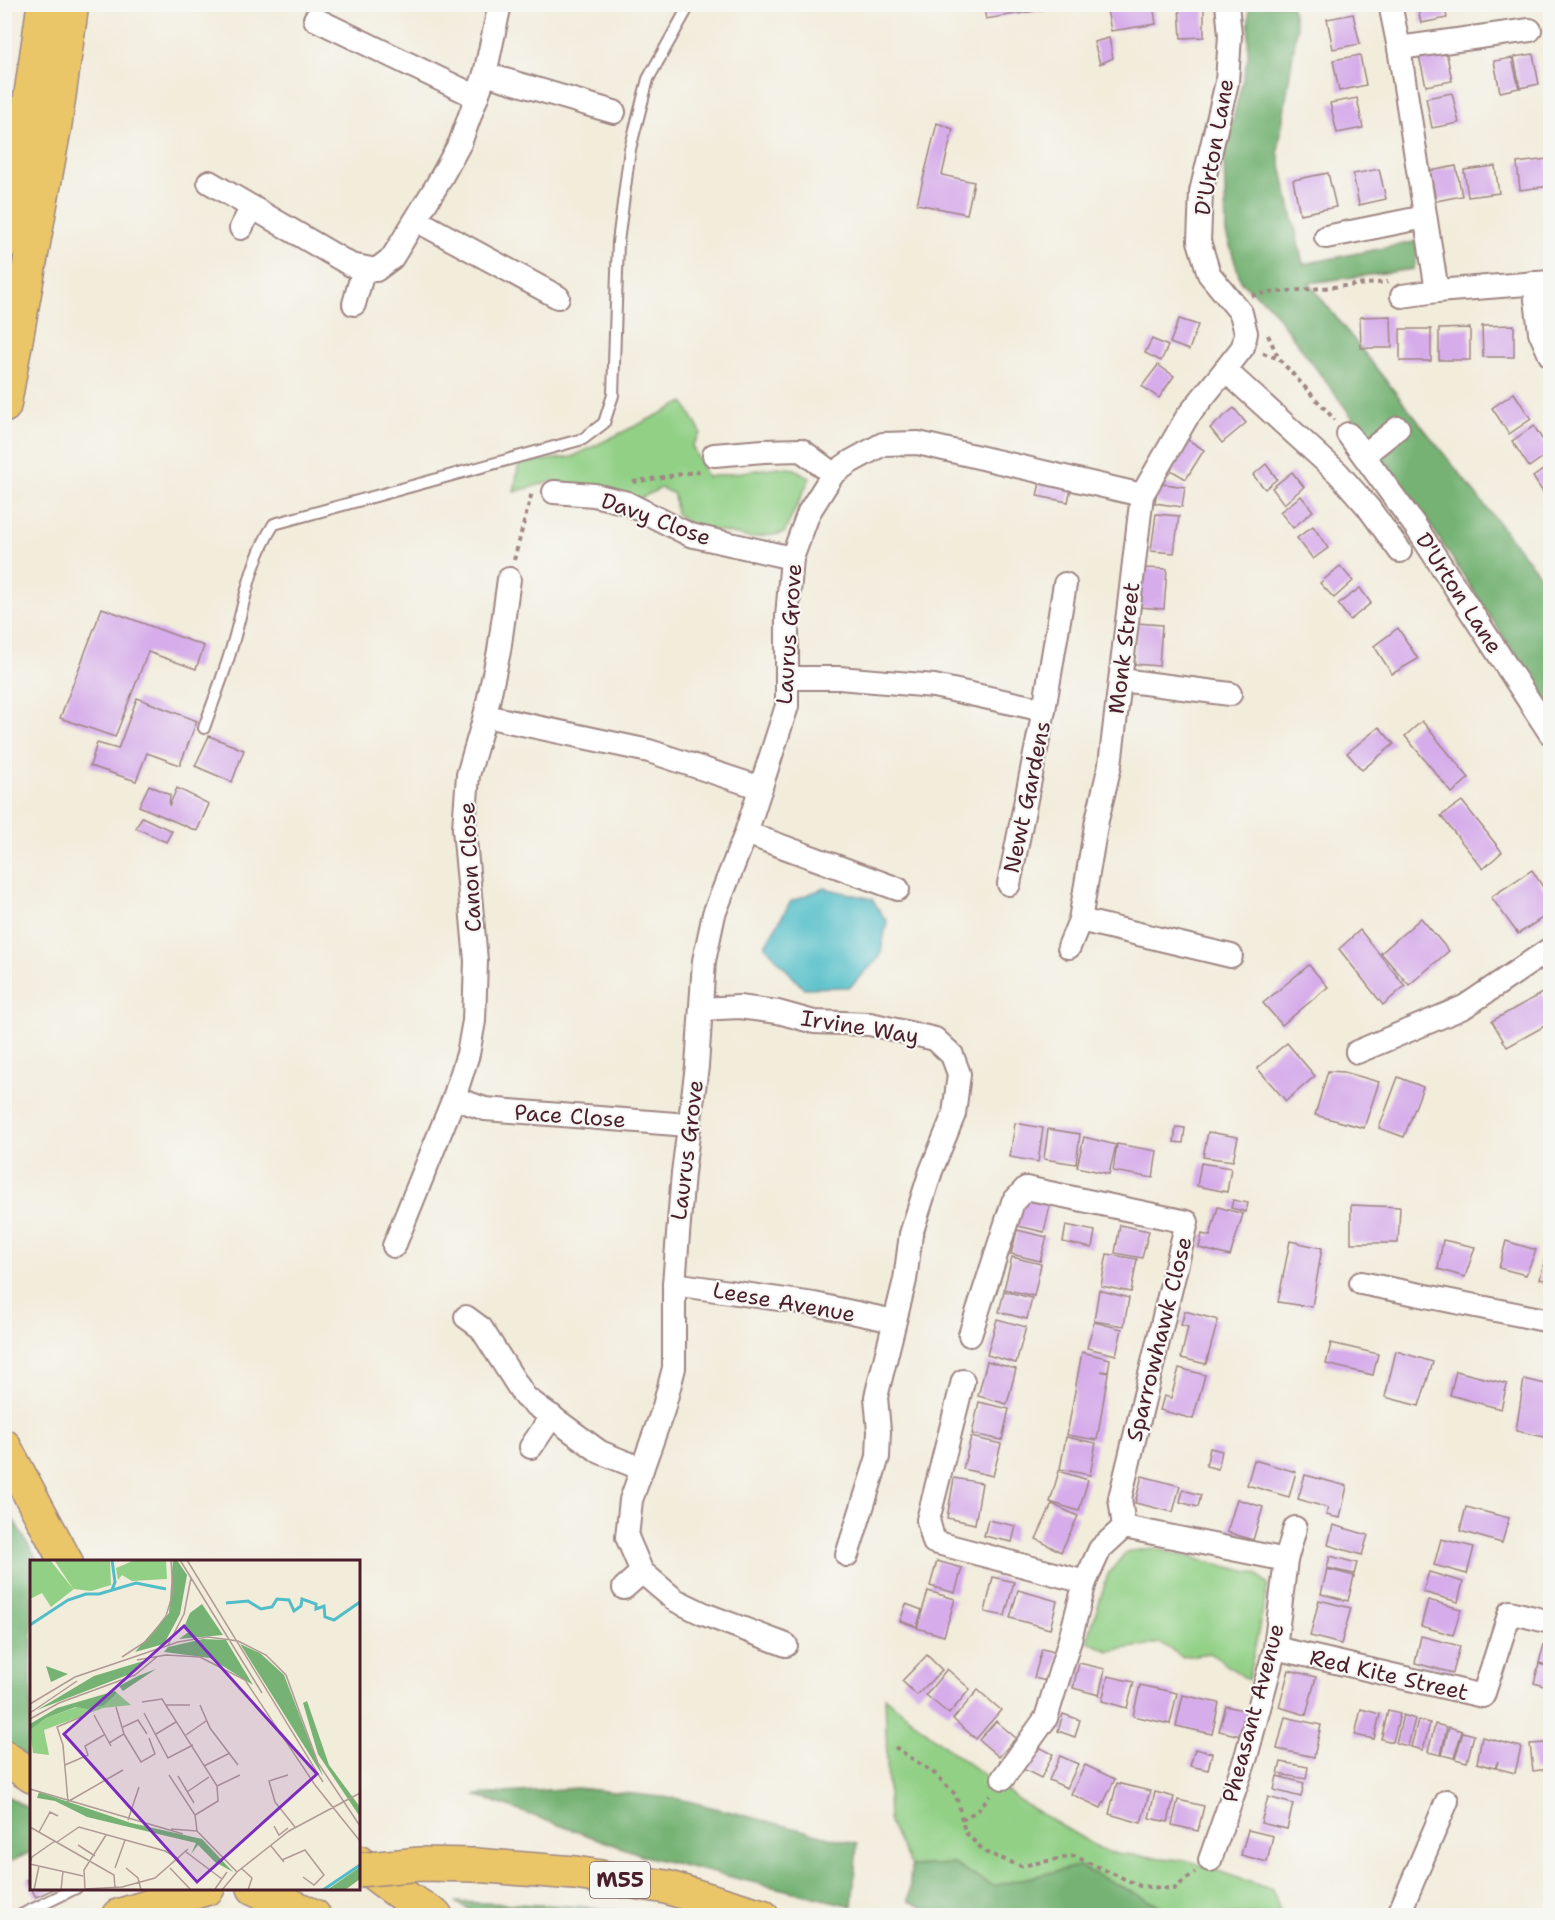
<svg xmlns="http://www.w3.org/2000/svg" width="1555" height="1920" viewBox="0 0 1555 1920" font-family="'Shantell Sans',sans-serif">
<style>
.green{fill:#92d086;stroke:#6e7858;stroke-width:1.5}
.forest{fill:#75b273;stroke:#60684f;stroke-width:1.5}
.water{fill:#50bdc8;stroke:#4d6e7a;stroke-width:1.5}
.building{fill:#d6acea}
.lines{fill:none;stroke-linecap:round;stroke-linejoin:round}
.lane-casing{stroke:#9e8683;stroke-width:14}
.street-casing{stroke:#9e8683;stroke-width:26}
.highway-casing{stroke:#9e8683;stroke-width:36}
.path{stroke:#9e8683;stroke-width:4;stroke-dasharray:4.5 4.5;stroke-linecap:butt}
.lane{stroke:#fff;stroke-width:10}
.street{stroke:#fff;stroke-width:22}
.highway{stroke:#eac669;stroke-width:33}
.highway-bridge-casing{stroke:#9e8683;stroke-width:36;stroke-linecap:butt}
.highway-bridge{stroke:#eac669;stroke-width:33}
.labels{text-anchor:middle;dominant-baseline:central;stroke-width:4.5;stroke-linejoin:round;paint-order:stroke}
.shield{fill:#f6f6f2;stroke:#7e6067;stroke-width:1.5}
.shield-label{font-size:21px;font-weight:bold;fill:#4a1f2b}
.street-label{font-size:22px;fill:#4a1f2b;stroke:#f6f6f2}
.inset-river{fill:none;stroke:#50bdc8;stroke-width:3}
.inset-road{fill:none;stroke:#af9a95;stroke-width:1.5}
.view{fill:#7b2cbf;fill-opacity:0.15;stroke:#7b2cbf;stroke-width:3}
.inset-edge{fill:none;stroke:#4a1f2b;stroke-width:3}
</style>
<rect width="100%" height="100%" fill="#f6f6f2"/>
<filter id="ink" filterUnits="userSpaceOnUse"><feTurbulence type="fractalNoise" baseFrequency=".0167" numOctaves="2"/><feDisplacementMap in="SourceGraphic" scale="12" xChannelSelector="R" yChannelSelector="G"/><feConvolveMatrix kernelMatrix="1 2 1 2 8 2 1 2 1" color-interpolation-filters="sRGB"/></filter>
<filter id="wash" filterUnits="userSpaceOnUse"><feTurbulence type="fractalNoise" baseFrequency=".008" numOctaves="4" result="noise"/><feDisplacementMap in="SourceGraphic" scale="24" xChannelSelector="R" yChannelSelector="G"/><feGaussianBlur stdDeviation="1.35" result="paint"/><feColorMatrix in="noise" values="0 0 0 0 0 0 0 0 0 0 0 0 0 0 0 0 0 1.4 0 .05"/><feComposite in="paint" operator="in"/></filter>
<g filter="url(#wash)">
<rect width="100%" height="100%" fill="#f2ecdb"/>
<g class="green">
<path d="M684 402 701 433 692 446 707 477 778 467 795 469 810 478 784 533 750 538 688 524 676 513 674 494 661 488 639 499 553 481 514 492 519 463 572 457Z"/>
<path d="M1153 1548 1257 1574 1268 1585 1248 1680 1210 1653 1182 1657 1161 1643 1109 1651 1087 1641 1108 1574 1126 1552Z"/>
<path d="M885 1697 944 1746 1026 1805 1106 1852 1189 1861 1273 1890 1281 1915H1179L1079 1866 993 1886 953 1864 911 1866 889 1823Z"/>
</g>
<g class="forest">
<path d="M1249 5H1291L1297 27 1278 152 1303 264 1419 241 1414 269 1309 283 1538 573 1550 594V708L1418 506 1269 305 1241 282 1226 233 1224 156 1248 58Z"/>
<path d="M4 1504 38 1561 32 1562 31 1760 5 1742Z"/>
<path d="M577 1788 680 1799 857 1844 852 1906 648 1857 475 1795Z"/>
<path d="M4 1794 32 1811 31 1852 5 1864Z"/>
<path d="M953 1864 993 1886 1079 1866 1179 1915H938L909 1901 911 1866Z"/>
<path d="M455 1902 575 1906 654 1915H480Z"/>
</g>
<path class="water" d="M824 888 872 899 887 922 880 957 850 987 803 988 765 946 791 901Z"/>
<g id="blocks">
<g class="building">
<path d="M983 4H1065V6L986 19Z"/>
<path d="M1106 4H1153L1156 24 1111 31Z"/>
<path d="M1417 4H1444L1447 18 1421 23Z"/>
<path d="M1179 7 1204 8V37L1181 38Z"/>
<path d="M1353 14 1360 44 1333 49 1327 19Z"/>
<path d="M1109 38 1113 58 1100 64 1094 42Z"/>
<path d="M1446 50 1452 81 1426 86 1419 56Z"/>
<path d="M1533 54 1539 84 1520 88 1514 57Z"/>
<path d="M1360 55 1366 85 1339 91 1333 60Z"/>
<path d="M1512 58 1519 88 1500 92 1494 61Z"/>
<path d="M1452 93 1459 123 1432 128 1426 98Z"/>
<path d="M1357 98 1363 128 1337 133 1330 103Z"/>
<path d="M937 123 953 129 942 175 974 182 967 214 917 204Z"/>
<path d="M1547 159 1550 186 1520 190 1517 163Z"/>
<path d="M1456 166 1462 196 1436 201 1430 171Z"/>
<path d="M1495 166 1499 193 1468 197 1464 170Z"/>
<path d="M1379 169 1386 199 1359 205 1353 174Z"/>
<path d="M1328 173 1336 207 1300 214 1293 180Z"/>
<path d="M1391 316 1392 348H1361L1360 317Z"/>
<path d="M1179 319 1198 325 1189 350 1170 343Z"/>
<path d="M1514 325V357H1483L1482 326Z"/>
<path d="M1470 328V360H1439V329Z"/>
<rect x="1400" y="329" width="31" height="32"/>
<path d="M1152 339 1168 346 1161 361 1145 353Z"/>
<path d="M1158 365 1174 376 1159 398 1142 386Z"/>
<path d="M1514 393 1531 419 1509 434 1492 408Z"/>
<path d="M1234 408 1246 423 1222 443 1210 428Z"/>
<path d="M1534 426 1550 452 1529 467 1512 441Z"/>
<path d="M1181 435 1204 450 1186 479 1162 465Z"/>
<path d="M1266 464 1277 479 1265 489 1253 475Z"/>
<path d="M1550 465V503L1533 477Z"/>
<path d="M1292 472 1304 487 1284 504 1272 488Z"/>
<path d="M1041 478 1072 484 1068 502 1037 496Z"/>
<path d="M1158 483 1185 487 1182 507 1155 503Z"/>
<path d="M1301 496 1313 511 1293 528 1280 512Z"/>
<path d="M1156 514 1179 516 1174 553 1151 551Z"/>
<path d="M1313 526 1328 548 1313 559 1297 538Z"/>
<path d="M1340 566 1353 581 1334 598 1320 583Z"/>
<path d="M1143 568 1167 569 1164 609 1139 607Z"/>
<path d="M1360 588 1371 603 1350 620 1338 604Z"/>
<path d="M102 608 204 646 196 669 148 652 115 737 60 718Z"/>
<path d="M1137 623 1162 625 1159 666 1134 664Z"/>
<path d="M1398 628 1418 659 1392 674 1374 646Z"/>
<path d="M137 698 197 721 180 765 147 753 136 781 90 766 97 743 118 749Z"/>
<path d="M1422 721 1469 778 1452 793 1405 736Z"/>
<path d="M1379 727 1394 744 1362 770 1347 753Z"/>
<path d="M209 736 244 750 232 782 195 766Z"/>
<path d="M149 785 170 795 169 806 177 788 209 804 197 831 139 806Z"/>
<path d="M1462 801 1502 852 1483 869 1441 816Z"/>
<path d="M142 817 172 831 166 842 136 828Z"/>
<path d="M1532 870 1550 898V913L1518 934 1491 897Z"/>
<path d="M1421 918 1449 951 1409 985 1381 953Z"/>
<path d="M1360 930 1405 986 1383 1005 1339 949Z"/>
<path d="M1309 965 1328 987 1282 1025 1263 1003Z"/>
<path d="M1542 993 1550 1007V1023L1507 1047 1492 1021Z"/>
<path d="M1287 1043 1315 1076 1286 1101 1257 1068Z"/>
<path d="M1328 1071 1344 1072 1379 1082 1364 1128 1315 1115Z"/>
<path d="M1398 1077 1423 1087 1404 1137 1379 1128Z"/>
<path d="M1015 1123 1043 1128 1038 1162 1010 1157Z"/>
<path d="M1176 1127 1185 1128 1183 1143 1174 1142Z"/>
<path d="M1048 1129 1080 1134 1076 1164 1044 1159Z"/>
<path d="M1208 1132 1238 1137 1233 1161 1203 1157Z"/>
<path d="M1084 1137 1116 1145 1109 1174 1077 1167Z"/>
<path d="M1117 1144 1157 1151 1153 1178 1113 1171Z"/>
<path d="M1201 1163 1231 1168 1227 1192 1197 1186Z"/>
<path d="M1021 1193 1051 1201 1044 1232 1014 1225Z"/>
<path d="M1233 1200 1248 1203 1246 1212 1231 1208Z"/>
<path d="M1351 1205 1400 1207 1398 1243H1351Z"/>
<path d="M1218 1207 1243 1214 1230 1256 1199 1248 1202 1234 1210 1236Z"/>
<path d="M1066 1225 1095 1231 1092 1248 1063 1242Z"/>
<path d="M1120 1225 1149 1231 1142 1258 1115 1253Z"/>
<path d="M1017 1230 1047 1237 1040 1261 1011 1254Z"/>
<path d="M1550 1237V1281L1540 1279Z"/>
<path d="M1443 1240 1475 1247 1465 1277 1438 1269Z"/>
<path d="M1290 1241 1322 1248 1312 1307 1278 1302Z"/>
<path d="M1506 1241 1536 1250 1526 1275 1499 1268Z"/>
<path d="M1107 1254 1137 1259 1131 1292 1101 1286Z"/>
<path d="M1012 1257 1041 1264 1034 1296 1004 1289Z"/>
<path d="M1099 1290 1129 1298 1124 1326 1094 1321Z"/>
<path d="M1004 1291 1032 1298 1027 1319 999 1312Z"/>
<path d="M1185 1311 1218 1320 1206 1364 1181 1358 1188 1327 1181 1325Z"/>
<path d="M997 1319 1026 1327 1016 1363 987 1355Z"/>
<path d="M1094 1322 1122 1329 1116 1355 1087 1348Z"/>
<path d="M1331 1343 1378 1354 1373 1375 1326 1364Z"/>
<path d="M1396 1351 1433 1362 1419 1406 1385 1397Z"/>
<path d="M1082 1352 1110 1359 1108 1372 1101 1371 1108 1373 1097 1440 1067 1435Z"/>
<path d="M987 1361 1016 1369 1007 1404 978 1396Z"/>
<path d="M1179 1368 1205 1375 1193 1419 1160 1410 1164 1396 1171 1398Z"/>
<path d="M1456 1371 1507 1384 1501 1409 1450 1395Z"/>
<path d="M1524 1379 1550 1385V1438L1516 1431Z"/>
<path d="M979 1402 1009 1409 1002 1440 972 1434Z"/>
<path d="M971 1437 1001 1444 993 1476 963 1469Z"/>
<path d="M1066 1437 1096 1443 1090 1475 1060 1469Z"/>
<path d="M1210 1448 1222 1451 1218 1469 1206 1466Z"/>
<path d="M1254 1460 1296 1472 1289 1497 1247 1485Z"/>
<path d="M1059 1471 1088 1480 1079 1511 1050 1502Z"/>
<path d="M1305 1475 1347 1486 1340 1518 1326 1515 1328 1508 1298 1499Z"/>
<path d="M1142 1476 1180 1486 1173 1512 1135 1503Z"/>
<path d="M954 1478 982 1483 975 1524 947 1518Z"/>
<path d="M1183 1490 1201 1495 1198 1507 1180 1502Z"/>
<path d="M1237 1499 1263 1507 1253 1540 1227 1532Z"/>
<path d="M1052 1504 1078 1516 1061 1552 1036 1539Z"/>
<path d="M1466 1507 1509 1518 1502 1543 1460 1531Z"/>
<path d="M988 1520 1016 1526 1012 1542 984 1536Z"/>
<path d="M1333 1525 1368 1535 1362 1555 1328 1545Z"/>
<path d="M1441 1539 1474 1547 1467 1574 1434 1565Z"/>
<path d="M1330 1556 1357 1563 1354 1574 1327 1568Z"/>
<path d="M937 1561 962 1568 955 1593 930 1586Z"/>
<path d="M1327 1569 1354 1576 1348 1601 1321 1594Z"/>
<path d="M1429 1572 1463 1582 1458 1602 1423 1592Z"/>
<path d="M993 1577 1014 1582 1005 1616 985 1612Z"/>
<path d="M1018 1590 1057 1601 1050 1629 1010 1618Z"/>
<path d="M928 1591 955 1599 944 1636 917 1628Z"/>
<path d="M1319 1600 1351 1608 1341 1644 1310 1636Z"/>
<path d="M1428 1600 1461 1609 1453 1635 1421 1626Z"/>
<path d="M906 1604 922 1610 917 1627 900 1621Z"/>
<path d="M1421 1636 1460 1646 1453 1673 1415 1663Z"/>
<path d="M1544 1644 1550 1645V1666L1539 1663Z"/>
<path d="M1042 1649 1059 1653 1051 1682 1034 1678Z"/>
<path d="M927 1655 942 1670 917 1695 902 1681Z"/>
<path d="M1079 1663 1105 1669 1099 1695 1073 1688Z"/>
<path d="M1539 1664 1550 1667V1688L1534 1683Z"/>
<path d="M947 1669 970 1689 949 1714 926 1695Z"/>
<path d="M1289 1670 1316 1677 1306 1715 1279 1707Z"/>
<path d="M1108 1676 1134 1682 1127 1708 1102 1701Z"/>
<path d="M1140 1685 1177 1693 1170 1724 1133 1716Z"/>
<path d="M978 1690 1001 1710 976 1739 953 1719Z"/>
<path d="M1183 1695 1219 1703 1212 1734 1176 1726Z"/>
<path d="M1226 1706 1251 1712 1245 1737 1219 1731Z"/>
<path d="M1361 1709 1380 1714 1374 1739 1355 1735Z"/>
<path d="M1388 1711 1400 1714 1393 1742 1381 1739Z"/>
<path d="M1063 1714 1080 1720 1075 1737 1058 1731Z"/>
<path d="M1403 1715 1415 1719 1408 1746 1396 1743Z"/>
<path d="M1285 1717 1321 1725 1314 1757 1277 1749Z"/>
<path d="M1418 1720 1430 1723 1423 1750 1411 1747Z"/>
<path d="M996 1721 1016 1738 999 1757 979 1740Z"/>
<path d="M1435 1724 1447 1727 1441 1755 1428 1752Z"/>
<path d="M1449 1727 1462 1731 1454 1758 1442 1755Z"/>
<path d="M1463 1732 1474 1735 1467 1762 1455 1759Z"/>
<path d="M1482 1737 1521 1747 1515 1773 1496 1768 1498 1761 1495 1768 1477 1763Z"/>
<path d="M1029 1742 1053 1754 1041 1778 1017 1766Z"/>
<path d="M1546 1743 1549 1769 1533 1771 1530 1744Z"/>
<path d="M1195 1749 1212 1753 1208 1770 1190 1766Z"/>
<path d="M1060 1756 1078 1764 1067 1788 1049 1780Z"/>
<path d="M1281 1762 1308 1767 1306 1779 1278 1774Z"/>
<path d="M1085 1765 1115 1779 1101 1808 1071 1794Z"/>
<path d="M1277 1776 1304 1783 1301 1797 1274 1790Z"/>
<path d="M1117 1783 1150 1791 1141 1823 1109 1814Z"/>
<path d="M1155 1792 1174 1797 1168 1822 1149 1818Z"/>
<path d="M1268 1797 1293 1804 1287 1829 1261 1823Z"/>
<path d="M1178 1800 1204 1806 1198 1831 1172 1825Z"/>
<path d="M1248 1830 1273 1836 1267 1862 1241 1855Z"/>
<path d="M32 1877V1888H56L36 1897 26 1880Z"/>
</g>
</g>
</g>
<g filter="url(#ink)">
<use href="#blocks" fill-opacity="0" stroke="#9e8683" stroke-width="1.5"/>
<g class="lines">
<g class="lane-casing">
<g id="lane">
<path d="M204 728C213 702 223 677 231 650 244 607 249 563 274 524L583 439 604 423 613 395 618 242 630 149 648 79 690 4"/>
<path d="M19 1916 76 1888"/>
</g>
</g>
<g class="street-casing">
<g id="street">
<path d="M1390 4 1399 48 1437 291"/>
<path d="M315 19 477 97"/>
<path d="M1399 48 1530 30"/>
<path d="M485 74 614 112"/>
<path d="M209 182 351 265 376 270 392 258 437 185 460 143 485 74 500 4"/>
<path d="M416 220 558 297"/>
<path d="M241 228 252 207"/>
<path d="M1326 237 1425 217"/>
<path d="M1534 283 1540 332 1550 355"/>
<path d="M1402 296 1437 291 1550 282"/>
<path d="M354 304 364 268"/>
<path d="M1225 370 1243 347 1246 333 1241 313 1209 274 1199 241 1201 192 1227 82 1230 35 1227 4"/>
<path d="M1348 434 1416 527 1550 733"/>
<path d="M714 455 764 451 801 450 833 474"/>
<path d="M1364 455 1398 428"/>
<path d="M554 492 594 495 627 503 690 535 792 558"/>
<path d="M788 678H839L934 686 1044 710"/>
<path d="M1121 680 1230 694"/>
<path d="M485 716 649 751 761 788"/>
<path d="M746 833 898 889"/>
<path d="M1009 884 1044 710 1065 584"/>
<path d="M1080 920 1231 956"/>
<path d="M1069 947 1080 920 1097 820 1110 765 1142 495 1187 417 1225 370 1338 473 1368 507 1400 551"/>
<path d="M701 1009 739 1007 778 1012 814 1022 870 1024 935 1039 952 1055 959 1074 954 1114 931 1171 911 1234 905 1280 876 1397 879 1431 878 1457 847 1555"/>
<path d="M1357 1052 1464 1007 1550 949"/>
<path d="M454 1098 485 1109 688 1125"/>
<path d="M394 1246 454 1098 468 1054 474 1021 476 961 464 828 468 775 485 716 499 651 509 579"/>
<path d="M1361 1283 1550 1321"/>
<path d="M674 1284 814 1304 894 1321"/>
<path d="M466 1317 481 1328 525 1397 600 1452 642 1469"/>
<path d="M970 1335 1013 1202 1026 1188 1187 1222 1120 1498 1124 1527"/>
<path d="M963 1381 928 1520 934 1542 1085 1582"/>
<path d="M531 1447 552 1416"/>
<path d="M624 1588 642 1572"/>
<path d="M786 1645 704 1614 675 1600 642 1572 627 1537 631 1500 663 1410 674 1368V1284L683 1173 697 1066 704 961 714 914 746 833 787 706V617L792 558 809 512 833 474 850 462 883 444 918 443 1142 495"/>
<path d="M1275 1648 1483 1696 1510 1612 1550 1622"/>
<path d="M1003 1778 1046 1718 1069 1643 1085 1582 1100 1549 1124 1527 1286 1560"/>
<path d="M1210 1860 1246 1757 1275 1648 1286 1560 1295 1528"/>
<path d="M1398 1916 1447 1801"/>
</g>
</g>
<g class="highway-casing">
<g id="highway">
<path d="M4 242 27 121 44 4"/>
<path d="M4 406 55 124 72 4"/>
<path d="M4 1446 66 1562"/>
<path d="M4 1757 32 1776"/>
<path d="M358 1862 405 1897 436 1916"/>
<path d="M475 1865 575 1873 666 1887 762 1916"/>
<path d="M254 1888 314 1916"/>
<path d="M118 1916 208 1888"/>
</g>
</g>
<g class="path">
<path d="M1252 296 1257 294 1388 282"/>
<path d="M1268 335 1279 359 1335 420"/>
<path d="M1263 353 1279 359"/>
<path d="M633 482 700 471"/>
<path d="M514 560 532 492"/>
<path d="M895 1747 935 1774 956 1795 965 1832 985 1852 1021 1866 1074 1856 1140 1886 1174 1889 1195 1872"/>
<path d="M962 1820 978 1810 990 1795"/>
</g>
<use href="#lane" class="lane"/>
<use href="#street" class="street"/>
<use href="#highway" class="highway"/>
<g class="highway-bridge-casing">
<path id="highway-bridge" d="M358 1870 420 1864 475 1865"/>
</g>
<use href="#highway-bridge" class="highway-bridge"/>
</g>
</g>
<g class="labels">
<rect class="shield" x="590" y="1862" width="60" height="36" rx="4.5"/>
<g class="shield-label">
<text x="620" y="1880">M55</text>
</g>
<g class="street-label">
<text transform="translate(1214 147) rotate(-80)">D'Urton Lane</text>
<text transform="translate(656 519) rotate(20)">Davy Close</text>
<text transform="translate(1459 593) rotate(57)">D'Urton Lane</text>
<text transform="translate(789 634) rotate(-86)">Laurus Grove</text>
<text transform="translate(1124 648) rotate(-83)">Monk Street</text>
<text transform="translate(1027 797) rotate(-78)">Newt Gardens</text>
<text transform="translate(470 867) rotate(-93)">Canon Close</text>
<text transform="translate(860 1027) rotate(9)">Irvine Way</text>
<text transform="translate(570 1116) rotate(4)">Pace Close</text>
<text transform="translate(687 1150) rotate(-83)">Laurus Grove</text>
<text transform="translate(784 1302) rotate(10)">Leese Avenue</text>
<text transform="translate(1159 1339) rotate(-76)">Sparrowhawk Close</text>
<text transform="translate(1389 1675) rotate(13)">Red Kite Street</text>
<text transform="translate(1253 1713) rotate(-75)">Pheasant Avenue</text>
</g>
</g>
<g transform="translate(30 1560)">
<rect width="330" height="330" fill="#f2ecdb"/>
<path d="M0 0H20L44 30 24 0H80L81 25 61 31 44 29 21 47 12 33 0 39ZM105 0H136L137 19 102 21 92 15 88 20 86 8ZM87 133 101 145 73 148 14 170 19 195 3 193 0 170 16 158Z" fill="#92d086"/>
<path d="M143 0H147L157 15 150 54 134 84 105 92 139 53ZM172 44 193 75 149 79 160 71 154 67 160 53ZM173 79 196 80 223 125 180 98 134 92 138 87ZM210 84 230 93 254 115 293 216ZM120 99 100 114 7 150 64 116ZM16 106 38 114 21 122ZM126 109 93 131 89 126 108 116ZM85 131 87 133 74 145 58 149 46 147 16 158 0 170V164L27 148ZM277 141 299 205 330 247V257L288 194 273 143ZM9 232 101 263 172 279 203 312 185 302 168 285 161 294 166 283 57 257 25 241 7 238ZM330 307V319L315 330H297Z" fill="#75b273"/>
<path class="inset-river" d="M82 30 85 22 82 0M196 43 218 41 231 49 242 47 247 39 259 40 264 51 271 46 272 39 286 44V49L294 46 295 57 304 60 330 42M0 65 38 40 56 34H69L106 23 136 29M293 330 330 305"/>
<path class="inset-road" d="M150 0 232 133M157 0 293 222M138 85 154 54 161 18M92 97 118 80 136 56 143 33 141 0M107 100 136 95 170 97 215 120 285 225 330 281M112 142 132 139 187 226 188 241 165 255M0 144 45 117 148 82 178 77 208 81 236 95 256 115 288 203 330 266M135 145H160M170 145 180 168 208 205M0 153 47 121M114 153 138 198 163 185M64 155 81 186M0 159 29 143 105 115 128 96M93 167 108 160 117 174M94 174 111 202 125 194 119 178M126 174 146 162M156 175 176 161M79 183 94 174 86 147M35 205 58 195 55 186 74 175M174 206 200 193M139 215 165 255 167 271 141 269M258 215 239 221 245 242 265 267M148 216 164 243M187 226 210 215M0 229 153 274M157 232 179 217M39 241 93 210M38 242 33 185 27 167 53 156M98 260 109 227M244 266 249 275 258 268M0 267 84 315 85 328M167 271 207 312M9 272 20 252 28 256M27 282 49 267 135 291 149 299M48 285 65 296M241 286 254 302M156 292 192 319M252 300 275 290 294 315 284 325 273 317M0 303 2 297 25 281M0 304 53 316M85 308 95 280M96 308 108 318 111 330M140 308 161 330M211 308 222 318 218 330M55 329 92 327 125 318 158 289M55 329 54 310 76 275M185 329 197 312M4 330 9 306M31 330 33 311M192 330 207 312 259 271 330 233"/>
<path class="view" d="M154 66 287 214 167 322 34 174Z"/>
<rect width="330" height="330" class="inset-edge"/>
</g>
<rect width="1555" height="1920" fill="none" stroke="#f6f6f2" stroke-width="24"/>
</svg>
